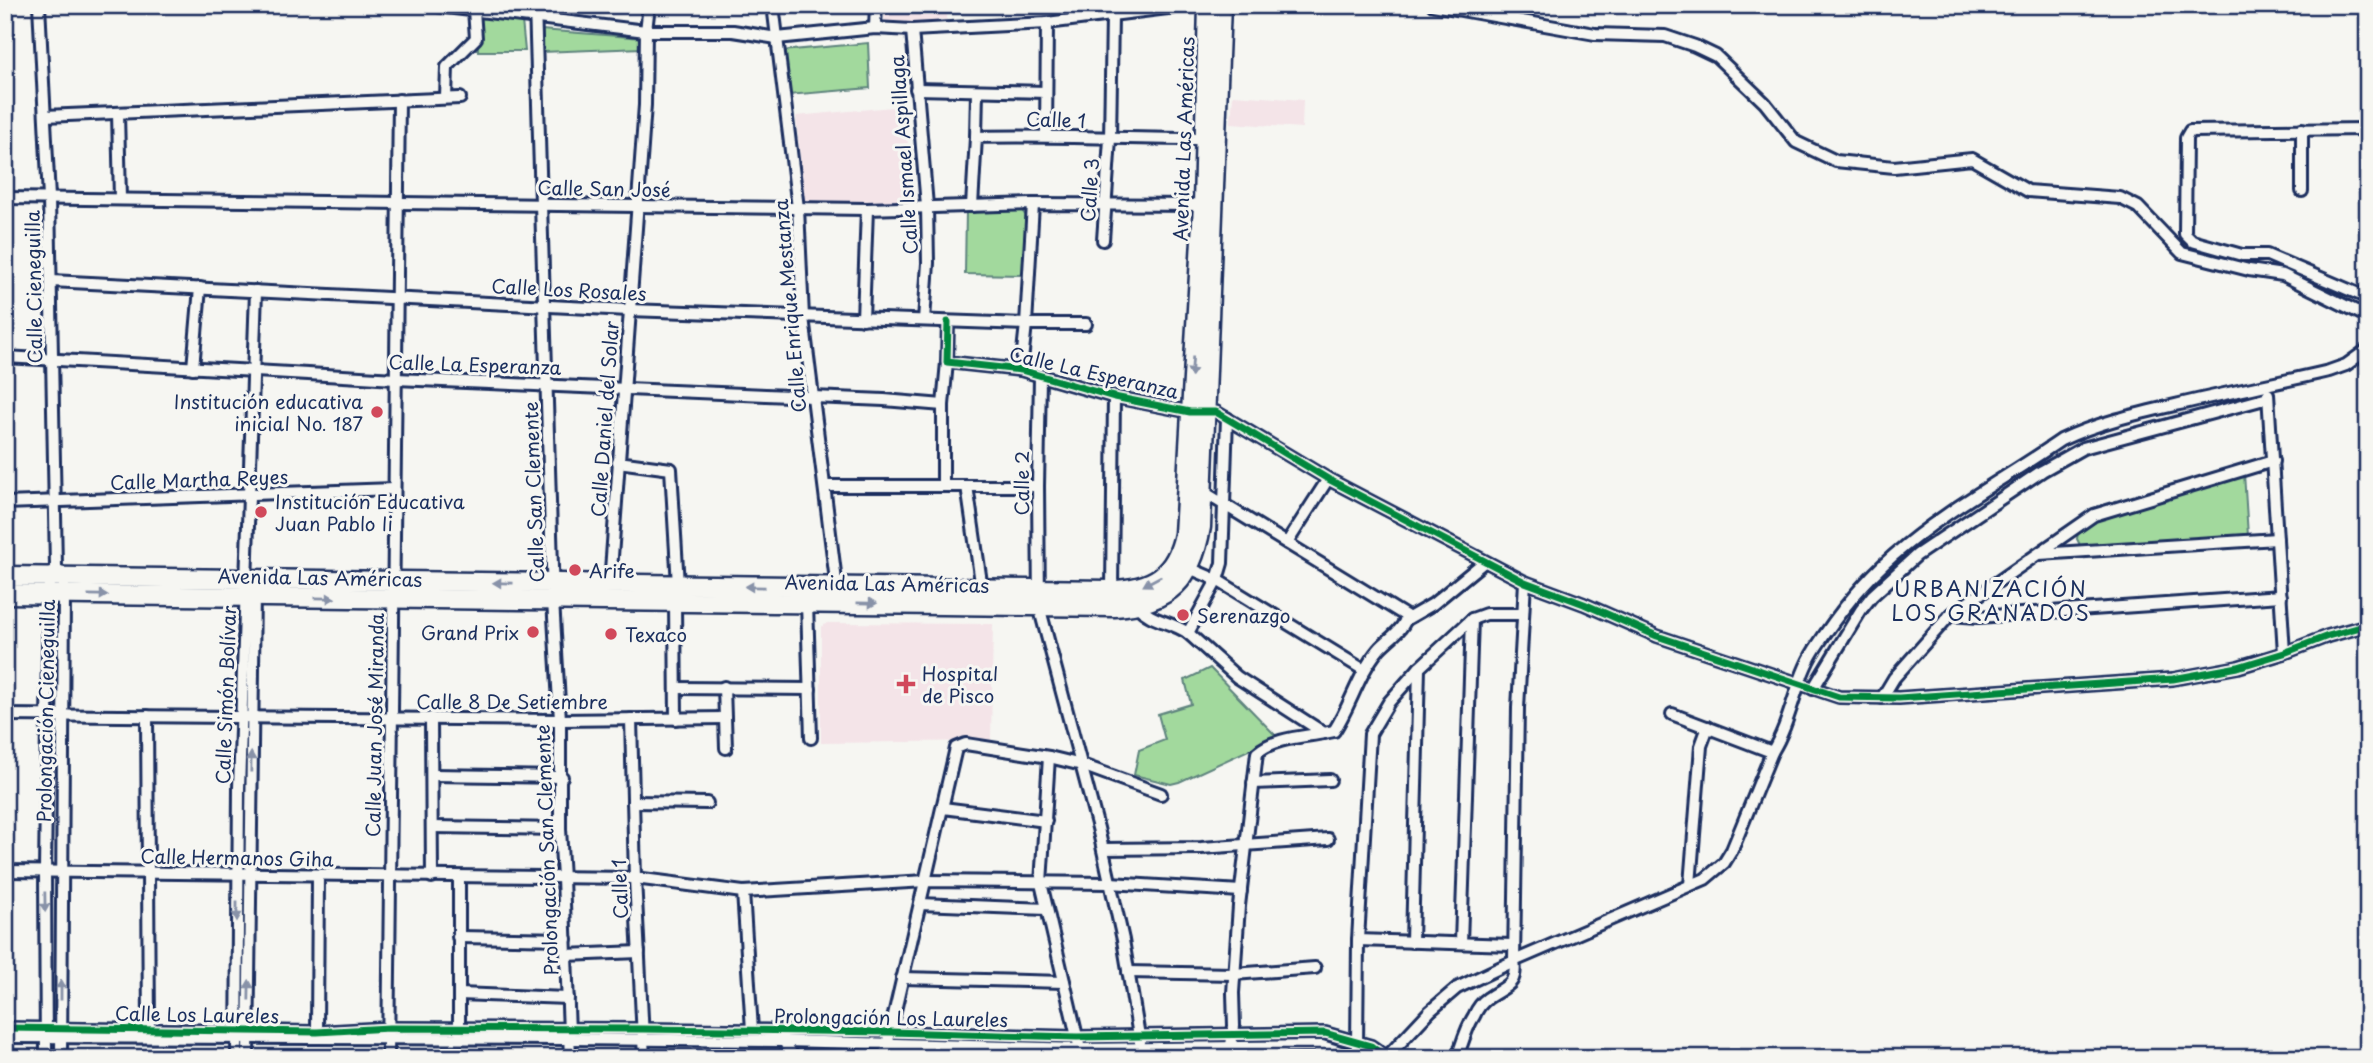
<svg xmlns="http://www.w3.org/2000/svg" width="2373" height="1063" viewBox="0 0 2373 1063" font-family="'Playpen Sans',sans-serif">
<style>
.built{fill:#f4e4e8}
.green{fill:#a2d99d;stroke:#5e847e;stroke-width:2}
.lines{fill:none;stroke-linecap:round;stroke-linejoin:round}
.street-casing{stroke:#1b2f5e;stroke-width:16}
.primary-casing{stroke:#1b2f5e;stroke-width:23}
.street{stroke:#f6f6f2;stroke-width:10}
.primary{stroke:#f6f6f2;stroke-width:18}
.cycleway-casing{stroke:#f6f6f2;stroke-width:11}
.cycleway{stroke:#00873e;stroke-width:7}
.oneway{fill:#8892a8}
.poi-dot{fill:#d1495b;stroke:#f6f6f2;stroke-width:2.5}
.labels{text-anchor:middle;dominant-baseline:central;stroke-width:6;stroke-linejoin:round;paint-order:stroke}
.street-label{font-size:19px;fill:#1b2f5e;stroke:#f6f6f2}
.poi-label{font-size:19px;fill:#1b2f5e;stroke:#f6f6f2;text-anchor:start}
.neighbourhood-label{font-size:21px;letter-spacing:2px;fill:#1b2f5e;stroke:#f6f6f2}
</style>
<rect width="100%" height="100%" fill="#f6f6f2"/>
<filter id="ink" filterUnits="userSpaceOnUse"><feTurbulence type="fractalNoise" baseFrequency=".0143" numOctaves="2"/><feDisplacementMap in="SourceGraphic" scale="14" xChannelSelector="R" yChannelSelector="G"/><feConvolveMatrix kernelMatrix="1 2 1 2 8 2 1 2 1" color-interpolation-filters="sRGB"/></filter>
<g filter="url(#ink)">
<g class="built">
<path d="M885 5H947V20L938 19 937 27 884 26Z"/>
<path d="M1233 95 1303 100 1302 128 1231 123Z"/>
<path d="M903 106 916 203 804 202 796 116Z"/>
<path d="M827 623 993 624 991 741 821 743V627Z"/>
</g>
<g class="green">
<path d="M477 17 522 21 525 51H478Z"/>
<path d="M541 30 643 38 642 48 542 52Z"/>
<path d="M868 43 870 88 788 95 782 51Z"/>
<path d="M966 210 1022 211 1026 216 1023 275 965 274Z"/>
<path d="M2244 473 2248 536 2086 547 2080 545 2077 539 2078 532 2092 522Z"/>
<path d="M1210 668 1277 737 1179 782 1171 784 1134 775 1139 750 1165 740 1158 714 1191 704 1185 680Z"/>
</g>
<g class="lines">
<g class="street-casing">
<g id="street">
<path d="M39 5 49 198 56 567"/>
<path d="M429 5 646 31H733L777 38 875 28 912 30 1047 23 1192 5"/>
<path d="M535 5 553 600 560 720V829L563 878 570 1058"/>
<path d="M773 5 798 208 803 317 837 589"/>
<path d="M1433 5 1595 34 1665 36 1695 46 1716 56 1765 103 1796 142 1836 161 1894 167 1972 159 2028 191 2120 198 2138 207 2182 253 2249 270 2283 275 2368 317"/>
<path d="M875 28 876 5"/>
<path d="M912 30 927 206 928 263 924 320"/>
<path d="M916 89 1046 92"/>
<path d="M446 98 447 67 476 38 474 10"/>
<path d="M118 113 120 199"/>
<path d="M45 116 460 98"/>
<path d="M2302 129V191"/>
<path d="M2368 129 2190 131 2186 138 2185 234 2192 241 2242 255H2267L2368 298"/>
<path d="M1046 135 1047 23"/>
<path d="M976 137 977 91"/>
<path d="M5 198 867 209 1033 204 1203 205"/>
<path d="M972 206 976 137C1052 135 1128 139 1204 139"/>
<path d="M1103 240 1110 139 1112 16"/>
<path d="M51 281 629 310 1026 324H1086"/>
<path d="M863 319 867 209"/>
<path d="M948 322 947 362 1021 370 1114 397 1190 412H1216L1328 479 1525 582 1584 604 1657 636 1839 697 1899 698 2173 679 2238 667 2284 653 2328 636 2368 625"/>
<path d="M5 357 396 379 884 400 943 405"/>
<path d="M193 368 200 288"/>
<path d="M1021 370 1026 324 1033 204"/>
<path d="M1040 377 1038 486 1039 606 1098 828 1123 940 1140 1042"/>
<path d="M2268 394 2284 653"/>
<path d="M618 462 671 469 678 585"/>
<path d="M825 486H1038"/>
<path d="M943 486V405L947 362"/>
<path d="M967 486 982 589"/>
<path d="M1202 491C1270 533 1338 575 1406 616 1406 628 1387 640 1379 649 1358 674 1351 705 1334 731L1324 733 1237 677 1188 633 1217 580 1222 563 1227 418"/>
<path d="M5 503 394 489"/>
<path d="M1287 543 1328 479"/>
<path d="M2039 554 2277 539"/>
<path d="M1189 568 1217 580 1364 670"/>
<path d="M60 572 64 576V594L61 1058"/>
<path d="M610 584 645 105 646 31 649 5"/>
<path d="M1112 590 1114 397"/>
<path d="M675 602 676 719"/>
<path d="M807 602 811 738"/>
<path d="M1136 605C1153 623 1169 620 1188 633"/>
<path d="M1950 615 1978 617 2281 596"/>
<path d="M1407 619 1433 604 1484 562"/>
<path d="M724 687 726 748"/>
<path d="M676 688 810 689"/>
<path d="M1813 689 1861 610 1872 596 1917 555 2042 471 2083 448 2268 398"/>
<path d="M1882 698 1894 678 1950 615 2094 515 2273 461"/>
<path d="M1672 714 1772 752"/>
<path d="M5 715 560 720 725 718"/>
<path d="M147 716 149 1030"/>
<path d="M431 718 432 877"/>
<path d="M631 719 635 878 644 1058"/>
<path d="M1049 757 1041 883 1082 1058"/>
<path d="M432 775 562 777"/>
<path d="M1253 783 1330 780"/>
<path d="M633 802 707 803"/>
<path d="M943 808 1046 821"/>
<path d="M432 827 560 829"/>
<path d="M1103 849 1201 848 1328 839"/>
<path d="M5 871 635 878 743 892 926 881 1110 883 1241 891"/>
<path d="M459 877V1030"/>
<path d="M1690 885 1701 746 1708 727"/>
<path d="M743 892 752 1030"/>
<path d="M920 904 1047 909"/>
<path d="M458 937 566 939"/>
<path d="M1358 940 1512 945"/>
<path d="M1412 942 1419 668"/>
<path d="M1461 943 1472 619"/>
<path d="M566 955 639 952"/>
<path d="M1128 972 1234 974 1315 968"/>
<path d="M902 978 1064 982"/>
<path d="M459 994 568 998"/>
<path d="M5 1028 317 1032 389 1028 643 1029 890 1032 1077 1037 1325 1033 1371 1046 1387 1057"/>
<path d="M317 1032 318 876"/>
<path d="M781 1036 794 1058"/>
<path d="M5 1037 570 1039 784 1041 1080 1049 1322 1046 1359 1058"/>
<path d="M1357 1047 1358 940 1370 734 1389 702 1419 668 1472 619 1486 614H1521"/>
<path d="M46 1058 45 871 49 576 52 572"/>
<path d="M237 1058 239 788 256 291"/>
<path d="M248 1058 254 592"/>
<path d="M388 1058 399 100"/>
<path d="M884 1058 956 748 966 744 1049 757 1082 765 1161 794"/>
<path d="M1229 1058 1234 1026 1233 993 1239 906 1257 753C1273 738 1303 737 1324 733"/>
<path d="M1386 1058 1430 1011 1457 988 1514 961 1518 708 1525 582"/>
<path d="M1457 1058C1462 1044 1466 1028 1474 1016 1477 1009 1482 1002 1488 998 1505 986 1518 986 1514 961L1705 879 1724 863 1732 850 1772 752C1792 720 1795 680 1815 649 1837 615 1864 581 1894 555 1944 511 2006 478 2061 440 2097 423 2136 414 2175 405 2226 393 2278 383 2329 371L2346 365 2368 349"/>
</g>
</g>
<g class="primary-casing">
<g id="primary">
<path d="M5 576 1112 590C1152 589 1176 575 1184 534L1203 205 1208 5"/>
<path d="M5 594 1115 607C1170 604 1192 579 1201 527L1221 5"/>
</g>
</g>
<use href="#street" class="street"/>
<use href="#primary" class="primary"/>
<g class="cycleway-casing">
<g id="cycleway">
<path d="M948 322 947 362 1021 370 1114 397 1190 412H1216L1328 479 1525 582 1584 604 1657 636 1839 697 1899 698 2173 679 2238 667 2284 653 2328 636 2368 625"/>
<path d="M5 1028 317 1032 389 1028 643 1029 890 1032 1077 1037 1325 1033 1371 1046 1386 1058"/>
</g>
</g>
<use href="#cycleway" class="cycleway"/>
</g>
<defs><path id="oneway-solid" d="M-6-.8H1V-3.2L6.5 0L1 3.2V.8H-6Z" transform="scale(1.75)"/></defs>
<g class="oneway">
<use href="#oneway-solid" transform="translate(1192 367) rotate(94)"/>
<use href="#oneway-solid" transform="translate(1152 581) rotate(151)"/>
<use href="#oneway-solid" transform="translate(503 583) rotate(-179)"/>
<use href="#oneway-solid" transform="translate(755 587) rotate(-179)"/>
<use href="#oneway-solid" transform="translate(98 595) rotate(1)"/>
<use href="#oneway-solid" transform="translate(325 598) rotate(1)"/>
<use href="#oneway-solid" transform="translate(867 603) rotate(1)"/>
<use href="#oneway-solid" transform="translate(251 762) rotate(-89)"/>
<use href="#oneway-solid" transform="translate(45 902) rotate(89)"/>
<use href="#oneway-solid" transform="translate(237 911) rotate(90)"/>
<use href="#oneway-solid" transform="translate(61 990) rotate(-90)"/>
<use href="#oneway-solid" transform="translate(249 990) rotate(-89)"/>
</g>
</g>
<g class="poi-dot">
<circle cx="377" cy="412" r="7"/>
<circle cx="261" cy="512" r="7"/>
<circle cx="575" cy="570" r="7"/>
<circle cx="1183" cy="615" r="7"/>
<circle cx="533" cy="632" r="7"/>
<circle cx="611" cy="634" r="7"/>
<path d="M902.5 673.5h7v7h7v7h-7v7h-7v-7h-7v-7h7z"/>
</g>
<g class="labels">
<g class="street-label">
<text transform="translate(1056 119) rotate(2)">Calle 1</text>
<text transform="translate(1183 139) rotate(-88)">Avenida Las Américas</text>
<text transform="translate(903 155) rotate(-94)">Calle Ismael Aspillaga</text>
<text transform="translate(604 188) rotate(1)">Calle San José</text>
<text transform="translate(1089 190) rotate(-86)">Calle 3</text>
<text transform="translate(33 287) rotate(-91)">Calle Cieneguilla</text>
<text transform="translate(569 289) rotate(3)">Calle Los Rosales</text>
<text transform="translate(789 306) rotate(-95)">Calle Enrique Mestanza</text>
<text transform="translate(475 364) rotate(2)">Calle La Esperanza</text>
<text transform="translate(1094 372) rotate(13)">Calle La Esperanza</text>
<text transform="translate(604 419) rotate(-86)">Calle Daniel del Solar</text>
<text transform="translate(199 479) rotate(-2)">Calle Martha Reyes</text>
<text transform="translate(1021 483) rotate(-90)">Calle 2</text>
<text transform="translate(533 492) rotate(-92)">Calle San Clemente</text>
<text transform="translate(320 577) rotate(1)">Avenida Las Américas</text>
<text transform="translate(887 583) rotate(1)">Avenida Las Américas</text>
<text transform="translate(225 695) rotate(-88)">Calle Simón Bolívar</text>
<text x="512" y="701">Calle 8 De Setiembre</text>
<text transform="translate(45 711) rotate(-89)">Prolongación Cieneguilla</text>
<text transform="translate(374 725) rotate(-89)">Calle Juan José Miranda</text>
<text transform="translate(546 850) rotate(-92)">Prolongación San Clemente</text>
<text transform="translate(237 857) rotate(1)">Calle Hermanos Giha</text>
<text transform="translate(619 889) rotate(-92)">Calle 1</text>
<text transform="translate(197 1014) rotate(1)">Calle Los Laureles</text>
<text transform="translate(891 1017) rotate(1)">Prolongación Los Laureles</text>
</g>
<g class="poi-label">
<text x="363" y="401" text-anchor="end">Institución educativa<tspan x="363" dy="22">inicial No. 187</tspan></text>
<text x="275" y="501">Institución Educativa<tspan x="275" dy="22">Juan Pablo Ii</tspan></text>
<text x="589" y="570">Arife</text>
<text x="1197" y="615">Serenazgo</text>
<text x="519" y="632" text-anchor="end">Grand Prix</text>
<text x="625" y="634">Texaco</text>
<text x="922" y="673">Hospital<tspan x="922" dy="22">de Pisco</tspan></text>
</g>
<g class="neighbourhood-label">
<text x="1991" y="588">URBANIZACIÓN<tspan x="1991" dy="24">LOS GRANADOS</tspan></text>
</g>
</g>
<rect width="2373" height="1063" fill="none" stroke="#f6f6f2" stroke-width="28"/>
<rect x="14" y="14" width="2345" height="1035" fill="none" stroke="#1b2f5e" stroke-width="2.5" filter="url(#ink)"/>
</svg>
